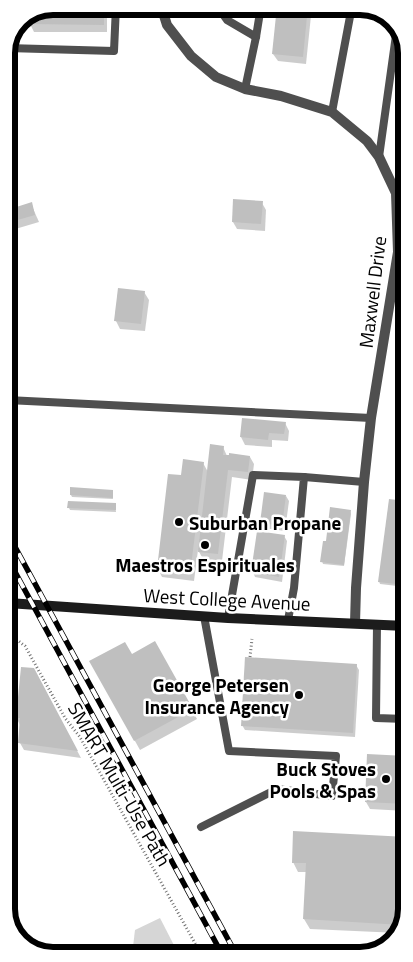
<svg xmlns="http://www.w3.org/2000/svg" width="413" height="962" viewBox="0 0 413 962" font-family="'Titillium Web',sans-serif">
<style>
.green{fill:#d6d6d6}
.shadow{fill:#0003}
.building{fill:#bfbfbf}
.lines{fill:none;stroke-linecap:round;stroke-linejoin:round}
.path{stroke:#717171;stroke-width:3;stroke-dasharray:1 2.5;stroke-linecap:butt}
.lane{stroke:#4f4f4f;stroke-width:8}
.street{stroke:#4f4f4f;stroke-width:10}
.secondary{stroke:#1c1c1c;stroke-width:10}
.rail-casing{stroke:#000;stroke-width:5.5}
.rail{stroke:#fff;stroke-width:4;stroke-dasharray:11;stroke-linecap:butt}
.poi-dot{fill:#000;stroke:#fff;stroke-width:2}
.labels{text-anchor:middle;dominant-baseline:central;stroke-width:5;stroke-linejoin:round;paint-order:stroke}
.street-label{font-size:19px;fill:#000;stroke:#fff}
.poi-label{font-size:19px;font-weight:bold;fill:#000;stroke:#fff;text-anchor:end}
.rim{fill:none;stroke:#000;stroke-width:6}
</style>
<rect width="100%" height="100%" fill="#fff"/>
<path class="green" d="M160 918 179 955H132L135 930Z"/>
<g class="shadow">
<path d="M53 6H107V32H34L30 24V16Z"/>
<path d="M278 6H312L306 64 278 61 273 54Z"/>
<path d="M404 69V98L401 93Z"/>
<path d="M262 203 266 210 265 231 237 229 233 222Z"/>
<path d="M31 204 39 222 12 230 7 219V211Z"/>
<path d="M144 292 149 300 145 331 120 329 116 321Z"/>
<path d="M243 419 285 423 289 431 288 441 272 440V447L245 445 241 437Z"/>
<path d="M223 447 227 456 250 457 254 464 252 480 232 477 222 561 203 559 198 550 194 581 162 577 158 569 169 475 182 477 203 463 208 472Z"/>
<path d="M112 492 113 499 72 497 71 495Z"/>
<path d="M286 496 289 501 285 531 264 528 261 523Z"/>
<path d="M406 502V587L380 584 379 581Z"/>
<path d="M115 504 116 512 70 510 69 508Z"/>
<path d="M350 511 351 514 344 566 323 564 322 561 327 543Z"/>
<path d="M284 536 287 541 282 582 255 577 253 572Z"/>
<path d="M8 643 11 648 8 667Z"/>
<path d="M155 643 197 719 140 750 91 662 131 656Z"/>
<path d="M356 665 359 670 355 737 245 730 242 725Z"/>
<path d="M8 672 10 676 8 690Z"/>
<path d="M38 677 81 758 24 750 20 743V725L16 717Z"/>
<path d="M368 755 406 757V811L370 809 366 802Z"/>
<path d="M407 838V909L399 933 310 929 304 919 307 872H298L293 862Z"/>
</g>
<g class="building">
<path d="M53 6H104V25L28 24V16Z"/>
<path d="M277 6H308L303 57 272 54Z"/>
<path d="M403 69H404V94L400 93Z"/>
<path d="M233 199 263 201 261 224 232 222Z"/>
<path d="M32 202 35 215 7 223V210Z"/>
<path d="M118 288 145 291 141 324 114 321Z"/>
<path d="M242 418 286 422 284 434 269 433 268 440 240 437Z"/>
<path d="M210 444 224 446 223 455H229V453L250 456 248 472 228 470 218 554 198 552Z"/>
<path d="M183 459 204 462 190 574 157 569 168 474 181 475Z"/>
<path d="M70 487 113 490V498L70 495Z"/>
<path d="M264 492 286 495 282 526 260 523Z"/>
<path d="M389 499 406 501V585L378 582Z"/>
<path d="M68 501 116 503V510L67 508Z"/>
<path d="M330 507 351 510 344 565 320 562 323 541H326Z"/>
<path d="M257 531 285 535 279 577 251 572Z"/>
<path d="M155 641 193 709 134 741 89 661 125 642 132 654Z"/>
<path d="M245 657 357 664 353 733 241 726Z"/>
<path d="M21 667 34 668 78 751 18 743 20 718H15L17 697H18Z"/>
<path d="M367 754 406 756V804L365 802Z"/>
<path d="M293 831 407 837V909L402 925 303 919 306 863H292Z"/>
</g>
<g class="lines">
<g class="path">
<path d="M8 633 25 646 65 718 80 737 201 954"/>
<path d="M250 657 252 639"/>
</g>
<g class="lane">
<path d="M217 6 227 20 256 37"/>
<path d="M7 48 114 51 116 6"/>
<path d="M245 89 256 37 261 6"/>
<path d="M332 112 352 6"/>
<path d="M379 157 397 28"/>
<path d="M7 400 371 418"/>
<path d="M304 477 364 482"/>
<path d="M228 618 253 475 304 477 294 588 288 620"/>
<path d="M377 625 376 718 406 719"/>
<path d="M201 827 277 789 332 796 336 756 229 751 204 616"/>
</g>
<path class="street" d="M161 6 167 25 191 56 216 77 245 89 281 96 332 112 367 141 379 157 396 193 398 252 371 418 364 482 356 588 355 623"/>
<path class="secondary" d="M8 603 228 618 406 626"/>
<g class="rail-casing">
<g id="rail">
<path d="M8 534 236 954"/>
<path d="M8 559 222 954"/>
</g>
</g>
<use href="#rail" class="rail"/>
</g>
<g class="poi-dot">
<circle cx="179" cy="522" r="5"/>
<circle cx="205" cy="545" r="5"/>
<circle cx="299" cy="695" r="5"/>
<circle cx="386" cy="779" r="5"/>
</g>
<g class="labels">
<g class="street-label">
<text transform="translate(372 292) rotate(-83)">Maxwell Drive</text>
<text transform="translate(227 599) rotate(3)">West College Avenue</text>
<text transform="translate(120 784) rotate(60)">SMART Multi-Use Path</text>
</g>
<g class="poi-label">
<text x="189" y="522" text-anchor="start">Suburban Propane</text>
<text x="205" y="564" text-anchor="middle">Maestros Espirituales</text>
<text x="289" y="684">George Petersen<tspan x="289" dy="22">Insurance Agency</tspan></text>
<text x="376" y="768">Buck Stoves<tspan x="376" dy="22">Pools &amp; Spas</tspan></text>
</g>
</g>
<path d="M0 0H413V962H0ZM53 15H360A38 38 0 0 1 398 53V909A38 38 0 0 1 360 947H53A38 38 0 0 1 15 909V53A38 38 0 0 1 53 15Z" fill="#fff" fill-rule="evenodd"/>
<path class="rim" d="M53 15H360A38 38 0 0 1 398 53V909A38 38 0 0 1 360 947H53A38 38 0 0 1 15 909V53A38 38 0 0 1 53 15Z"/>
</svg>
